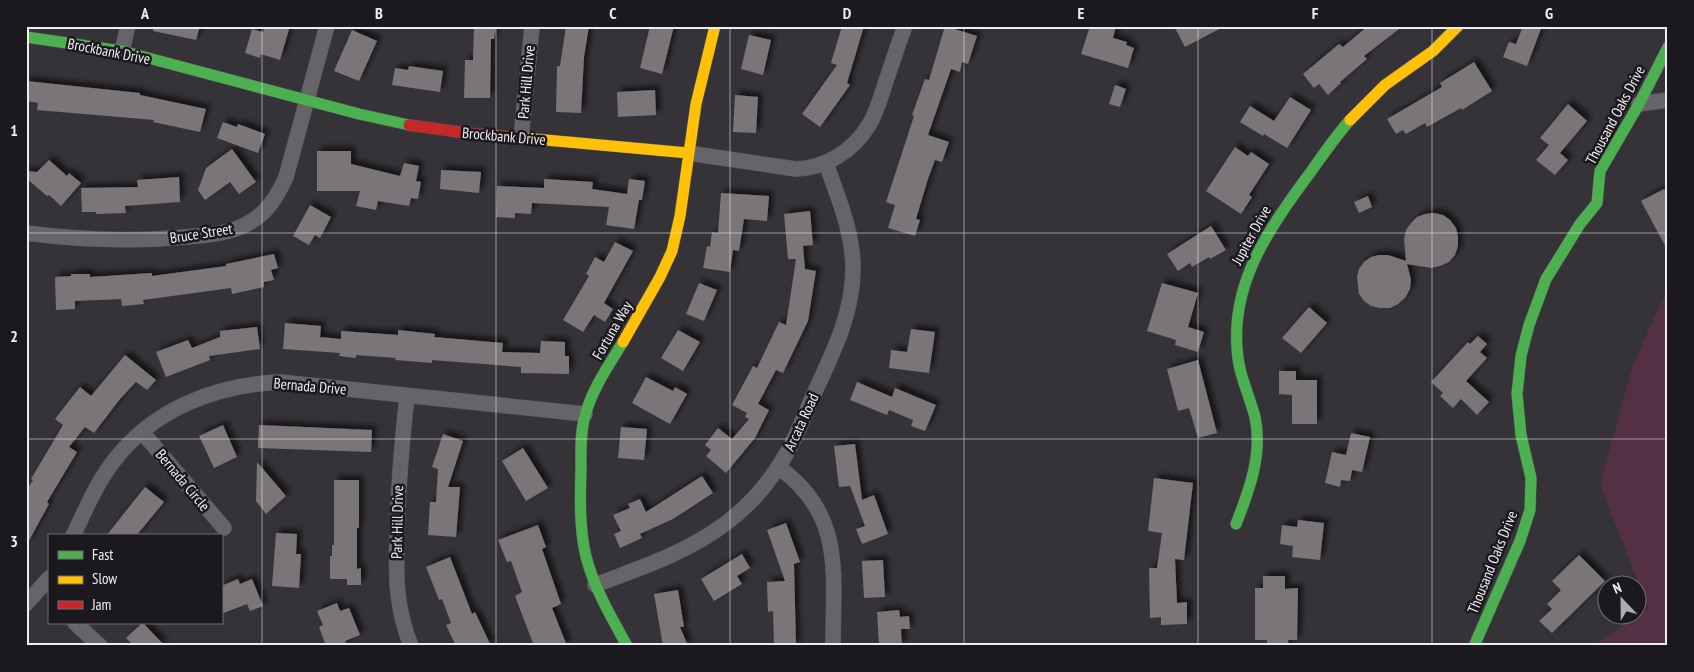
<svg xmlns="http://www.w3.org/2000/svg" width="1694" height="672" viewBox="0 0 1694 672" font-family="'PT Sans Narrow',sans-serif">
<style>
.green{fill:#533043}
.building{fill:#797479;filter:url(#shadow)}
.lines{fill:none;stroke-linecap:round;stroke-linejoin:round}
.street-casing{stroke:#545256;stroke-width:16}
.fast-casing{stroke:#545256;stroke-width:12}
.slow-casing{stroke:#545256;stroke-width:12}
.jam-casing{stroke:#545256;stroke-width:12}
.street{stroke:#666468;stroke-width:15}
.fast{stroke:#4caf50;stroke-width:11}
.slow{stroke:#ffc107;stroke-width:11}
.jam{stroke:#c62828;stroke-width:11}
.grid{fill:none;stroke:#f0ecf3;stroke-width:1;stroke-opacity:0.55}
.labels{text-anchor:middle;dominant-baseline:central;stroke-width:5;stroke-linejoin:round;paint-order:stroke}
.street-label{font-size:15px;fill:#f0ecf3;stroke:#1c191e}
.neatline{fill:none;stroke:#f0ecf3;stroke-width:2}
.grid-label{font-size:16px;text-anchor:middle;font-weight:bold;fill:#f0ecf3}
</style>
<defs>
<filter id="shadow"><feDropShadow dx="4.5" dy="-4.5" stdDeviation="2.5" flood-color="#0009"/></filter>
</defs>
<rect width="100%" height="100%" fill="#363338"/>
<path class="green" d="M1668 287V646H1594L1648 608 1600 484 1633 365Z"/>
<g class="building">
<path d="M153 26H200L196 40 153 31Z"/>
<path d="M265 26H290L280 60 261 54 260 58 245 53 252 29 263 32Z"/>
<path d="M474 26H496L494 39H491L490 98H464L465 60H473Z"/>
<path d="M566 26H589L584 57 581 113 556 112 557 66H560Z"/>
<path d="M650 26H674L662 74 640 68Z"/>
<path d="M842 26H864L847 83 850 85 820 127 802 114 837 65 831 63Z"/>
<path d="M945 26 977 36 968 64 962 62 960 72 951 69 928 135 949 142 942 162 935 160 928 179 916 219 920 220 915 236 888 228 895 205 886 202 914 116 912 115 925 79 929 80Z"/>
<path d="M1090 26H1116L1113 38 1127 42 1126 45 1134 48 1128 68 1081 54Z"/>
<path d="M1174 26H1225L1185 47Z"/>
<path d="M1368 26H1403L1364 56 1367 59 1340 82 1341 83 1328 95 1319 84 1314 88 1303 74 1339 44 1343 47Z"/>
<path d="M1523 26H1542L1527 66 1503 57 1509 42 1516 44Z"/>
<path d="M352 30 377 41 359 81 334 71Z"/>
<path d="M749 35 771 40 763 75 741 69Z"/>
<path d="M1474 62 1492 91 1462 110 1461 108 1427 127 1425 123 1406 134 1403 130 1396 134 1387 119 1442 87 1440 83Z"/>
<path d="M409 66 443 71 440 92 392 85 395 68 408 70Z"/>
<path d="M26 81 140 93V95L206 109 200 132 153 122 154 120 37 110 38 103 26 101Z"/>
<path d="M1115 85 1126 89 1120 107 1109 104Z"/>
<path d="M655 90 656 115 618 117 617 92Z"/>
<path d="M735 95 758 97 756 133 733 132Z"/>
<path d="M1290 97 1311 110 1287 148 1264 134 1263 136 1240 122 1250 106 1274 121Z"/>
<path d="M1568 104 1587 121 1560 153 1568 160 1555 175 1536 160 1549 145 1540 138Z"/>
<path d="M223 122 237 127 238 124 265 134 258 153 217 138Z"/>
<path d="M1235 147 1248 156 1251 152 1269 164 1249 195 1252 197 1241 214 1206 191Z"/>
<path d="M232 149 256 182 239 194 230 182 205 200 198 190 206 168Z"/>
<path d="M317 151H351V164L400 176 404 163 419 166 416 181 421 182 418 199 411 198 409 206 378 201 376 210 356 206 360 191H317Z"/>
<path d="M49 160 67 176 69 173 81 183 61 206 49 195 47 196 26 178V171L37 172Z"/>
<path d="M441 170 481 172 479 193 440 189Z"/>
<path d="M179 177 180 202 125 206 126 213 96 214V212H82L81 188 138 187 137 180Z"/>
<path d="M544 179 593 182 592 189 627 194 629 179 645 181 642 200H639L634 229 606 225 609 207 532 203 531 214 515 213V218L496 217 497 186 544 188Z"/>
<path d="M1664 189 1668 197V251L1641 201Z"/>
<path d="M721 193 769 196 767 221 744 219 739 251 733 250 730 272 703 268 707 246 710 247 712 232 718 233Z"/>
<path d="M1368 196 1372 207 1359 213 1354 202Z"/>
<path d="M310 205 331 217 320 238 315 235 309 245 293 236Z"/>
<path d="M810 211 813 245 803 246 805 269 816 271 808 321 783 373 776 370 758 404 769 410 755 438 726 473 706 456 711 450 705 445 718 428 732 439 749 419 745 417 747 413 732 405 753 366 757 368 779 322 786 325 796 259H788L784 214Z"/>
<path d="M1434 213 1443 215 1450 220 1456 228 1458 237V246L1455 255 1449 262 1440 266 1431 268 1407 264 1411 280 1410 289 1405 298 1398 304 1390 308H1380L1371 306 1364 301 1359 294 1357 277 1359 269 1364 262 1371 257 1379 255H1388L1406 261 1404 239 1406 230 1411 223 1417 217 1425 214Z"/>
<path d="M1211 226 1226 250 1210 259 1209 257 1192 267 1190 263 1178 271 1167 254Z"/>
<path d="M615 242 633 251 604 303 613 309 605 322 594 315 583 332 563 320 589 276 586 274 595 257 604 262Z"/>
<path d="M274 254 278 268 271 270 274 280 264 282V287L232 294 231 288 143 300 144 304 122 306 121 299 75 301V309L56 310 55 277 71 276V274H90V277L152 273V276L226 266V264Z"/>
<path d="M699 283 717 290 704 321 686 314Z"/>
<path d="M1162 283 1198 293 1188 327 1204 332 1198 352 1175 345 1176 340 1147 331Z"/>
<path d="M1309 307 1327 323 1301 353 1282 338Z"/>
<path d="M285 323 321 326 320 337 341 339V331L398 335V330L435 334 434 337 503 343 502 352 540 353 541 341 565 342V356H569V374L521 373V367L432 360V363L395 360 396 358 356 355V358L339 356 340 353 283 349Z"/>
<path d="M257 327 260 349 209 356 210 360 166 377 156 352 188 340 192 348 220 337V331Z"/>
<path d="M911 329 935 332 929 373 889 368 891 350 907 352Z"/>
<path d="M678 330 700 342 683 371 661 358Z"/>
<path d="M1478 336 1487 344 1480 352 1487 358 1466 381 1489 402 1477 415 1461 399 1453 408 1440 396 1443 393 1431 382 1468 342 1470 344Z"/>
<path d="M125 355 156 380 147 390 136 382 120 399 94 433 85 427 69 447 77 452 47 502 49 504 26 546V491L33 480 31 479 63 425 55 419 80 387 91 396Z"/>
<path d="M1198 360 1217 433 1198 438 1189 408 1178 411 1167 369Z"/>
<path d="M1279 371H1296V380H1317V424H1292V395L1279 394Z"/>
<path d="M646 377 673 391 675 387 687 394 670 424 632 403Z"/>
<path d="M857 382 892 397 895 388 936 405 925 431 911 426 913 420 889 410 887 415 850 400Z"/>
<path d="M223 425 237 457 214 468 199 436Z"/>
<path d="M259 425 372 430 371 452 258 448Z"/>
<path d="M621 427 647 429 644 460 618 458Z"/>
<path d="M1351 433 1370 437 1362 472 1352 470 1350 481 1341 480 1340 487 1325 483 1332 452 1346 455Z"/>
<path d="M443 434 463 441 448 487H460L456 537 428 535 430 502H436L438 469 432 467Z"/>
<path d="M855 444 862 500 874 495 888 534 862 544 856 529 865 526 850 486 839 487 834 446Z"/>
<path d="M523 448 548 488 526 501 502 461Z"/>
<path d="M257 462 286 496 266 514 256 501Z"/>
<path d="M702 476 713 493 673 519 640 534 642 538 620 548 614 534 621 531 613 515 630 508 628 504 640 499 646 512Z"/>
<path d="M1154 478 1193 483 1184 560 1175 559 1177 603 1187 602V624L1161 625V617L1150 618 1149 568H1157L1162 533 1148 531Z"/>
<path d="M334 480H359V528H357V569L361 568V585H347V579H330V556H332V545H334Z"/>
<path d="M145 487 164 502 136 536H106Z"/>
<path d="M1298 520 1324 523 1320 560 1292 557 1293 546 1280 544 1282 525 1297 527Z"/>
<path d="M786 523 800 562 794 564 796 646H774L773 611 768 612 767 582 785 581 767 530Z"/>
<path d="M538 525 546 547 542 549 561 604 552 608 567 646H534L515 596 522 592 511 561 507 562 498 540Z"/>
<path d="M276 533 297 534 296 554H301L299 588 272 586Z"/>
<path d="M742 554 750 568 737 576 742 584 714 601 701 579Z"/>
<path d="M1579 555 1605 581 1552 633 1539 621 1552 609 1547 604 1561 590 1552 581Z"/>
<path d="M450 557 472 614 475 612 491 646H456L446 625 451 623 442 599 439 600 426 567Z"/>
<path d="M883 560 885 597 864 598 862 561Z"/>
<path d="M1263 576H1285V589L1298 588 1297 640H1288L1289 646H1267V640H1255V588H1263Z"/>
<path d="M238 579 240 584 252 579 263 606 250 611 247 604 221 614V586Z"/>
<path d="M678 590 684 627H680L688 646H663L654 594Z"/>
<path d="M337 603 340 611 349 608 360 635 345 641 348 646H326L319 627 323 625 317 611Z"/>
<path d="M899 610 900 617 909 616 910 629H901L902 646H879L877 612Z"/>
<path d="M142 623H143L165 646H134L126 638Z"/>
</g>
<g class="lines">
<g class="street-casing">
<g id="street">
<path d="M122 51 128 26"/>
<path d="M1639 104 1668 100"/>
<path d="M521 138 532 26"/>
<path d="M688 153 796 169C826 168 853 151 869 125 877 112 881 96 886 81 892 63 898 45 905 26"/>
<path d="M26 233C80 240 132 242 186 237 206 235 227 234 245 225 266 215 277 197 286 177L327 26"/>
<path d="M407 396C402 442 398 487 397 533 396 576 395 605 411 646"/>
<path d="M142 432 224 528"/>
<path d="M778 467C845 514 833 574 833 646"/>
<path d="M73 536C85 511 96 484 113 462 153 409 215 385 280 382L585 414"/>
<path d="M595 585C640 568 686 553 725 524 749 506 770 482 785 456 796 438 804 417 812 398 831 357 853 315 853 269 853 231 838 198 826 163"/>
<path d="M26 604 49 578"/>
<path d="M75 623 100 646"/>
</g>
</g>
<g class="fast-casing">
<g id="fast">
<path d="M26 37 122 51 359 114 409 125"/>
<path d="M623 342C609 365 592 389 585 416 580 433 581 452 581 469 580 499 579 538 589 567 598 595 613 620 627 646"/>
<path d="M1236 524C1249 491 1263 454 1255 417 1249 394 1238 373 1237 348 1232 282 1269 228 1307 177 1321 158 1334 138 1350 120"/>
<path d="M1474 646 1520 541 1530 510 1531 478 1521 435 1517 394 1521 356 1529 325 1546 279 1580 224 1597 203 1600 171 1639 104 1668 47"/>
</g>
</g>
<g class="slow-casing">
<g id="slow">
<path d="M1350 120 1385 85 1433 51 1458 26"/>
<path d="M524 138 688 153"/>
<path d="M623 342 660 277 672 251 680 216 696 104 715 26"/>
</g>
</g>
<g class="jam-casing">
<path id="jam" d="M409 125 466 133 524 138"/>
</g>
<use href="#street" class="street"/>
<use href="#fast" class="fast"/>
<use href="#slow" class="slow"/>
<use href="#jam" class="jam"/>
</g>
<path class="grid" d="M262 26V646M496 26V646M730 26V646M964 26V646M1198 26V646M1432 26V646M26 233H1668M26 439H1668"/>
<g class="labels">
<g class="street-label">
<text transform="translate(109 51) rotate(11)">Brockbank Drive</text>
<text transform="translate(526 82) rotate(-85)">Park Hill Drive</text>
<text transform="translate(1615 115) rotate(-62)">Thousand Oaks Drive</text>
<text transform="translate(504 136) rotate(5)">Brockbank Drive</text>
<text transform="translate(201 233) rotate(-9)">Bruce Street</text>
<text transform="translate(1251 235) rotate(-61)">Jupiter Drive</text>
<text transform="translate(612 330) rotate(-60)">Fortuna Way</text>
<text transform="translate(310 386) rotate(5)">Bernada Drive</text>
<text transform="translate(801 422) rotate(-65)">Arcata Road</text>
<text transform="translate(183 480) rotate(50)">Bernada Circle</text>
<text transform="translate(397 522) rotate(-89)">Park Hill Drive</text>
<text transform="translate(1492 562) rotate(-68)">Thousand Oaks Drive</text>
</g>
</g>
<rect width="1694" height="672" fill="none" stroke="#1c191e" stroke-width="55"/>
<rect x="48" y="534" width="175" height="90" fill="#1c191e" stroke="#716d73"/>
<rect x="58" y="551" width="25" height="8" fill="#4caf50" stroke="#716d73"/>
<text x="92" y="560" font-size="15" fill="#f0ecf3">Fast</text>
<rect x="58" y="576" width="25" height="8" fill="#ffc107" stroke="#716d73"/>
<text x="92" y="584" font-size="15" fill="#f0ecf3">Slow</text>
<rect x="58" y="601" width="25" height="8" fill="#c62828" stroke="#716d73"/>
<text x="92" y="610" font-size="15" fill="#f0ecf3">Jam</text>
<g transform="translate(1622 600) rotate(338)"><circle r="24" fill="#1c191e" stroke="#716d73"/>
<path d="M0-4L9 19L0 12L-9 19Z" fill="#afabb2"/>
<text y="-8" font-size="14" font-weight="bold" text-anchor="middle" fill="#f0ecf3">N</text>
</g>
<rect x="28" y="28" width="1638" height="616" class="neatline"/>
<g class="grid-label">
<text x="145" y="19">A</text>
<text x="379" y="19">B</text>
<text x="613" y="19">C</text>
<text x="847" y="19">D</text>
<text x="1081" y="19">E</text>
<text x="1315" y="19">F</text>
<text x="1549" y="19">G</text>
<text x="14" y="136">1</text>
<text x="14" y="342">2</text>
<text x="14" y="547">3</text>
</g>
</svg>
